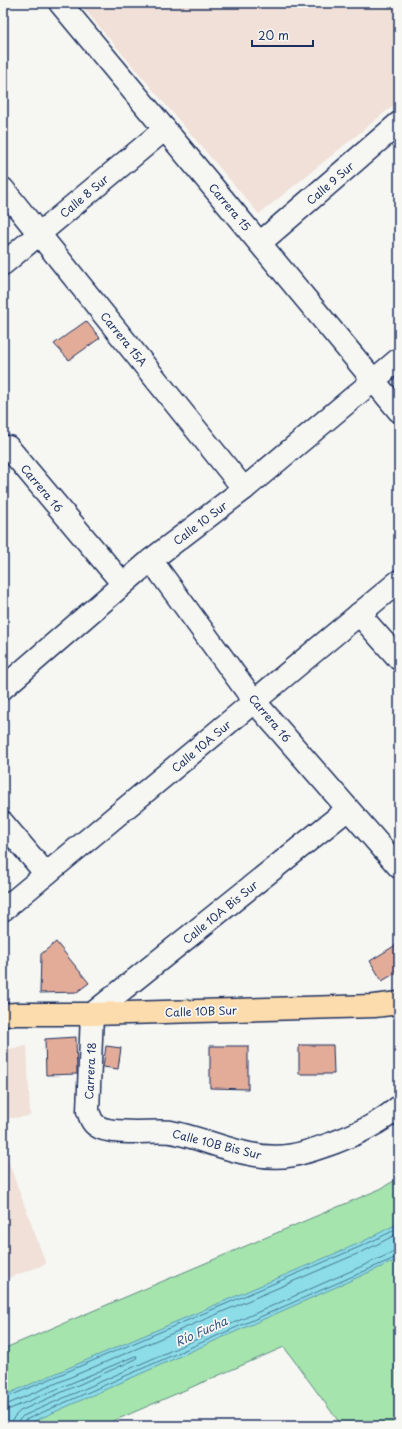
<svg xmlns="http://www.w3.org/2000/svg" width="402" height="1429" viewBox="0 0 402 1429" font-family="'Playpen Sans',sans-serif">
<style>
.built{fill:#f0e0d7}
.green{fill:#a5e4ac;stroke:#608a85}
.water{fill:#8cdde7;stroke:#5f97b0}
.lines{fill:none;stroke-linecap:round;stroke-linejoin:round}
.shore{stroke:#487595;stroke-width:1}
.building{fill:#e3ac99;stroke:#1b2f5e}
.minor-casing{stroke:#1b2f5e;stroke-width:25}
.major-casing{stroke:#1b2f5e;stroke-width:25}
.minor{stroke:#f6f6f2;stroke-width:22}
.major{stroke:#fcdcac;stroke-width:22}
.labels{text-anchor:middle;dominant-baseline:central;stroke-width:3.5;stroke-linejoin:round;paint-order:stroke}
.street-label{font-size:11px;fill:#1b2f5e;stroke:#f6f6f2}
.water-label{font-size:12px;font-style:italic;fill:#375a80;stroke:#f6f6f2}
</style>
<rect width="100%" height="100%" fill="#f6f6f2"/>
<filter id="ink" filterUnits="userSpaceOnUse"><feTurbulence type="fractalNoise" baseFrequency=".025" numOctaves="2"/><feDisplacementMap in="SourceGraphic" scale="8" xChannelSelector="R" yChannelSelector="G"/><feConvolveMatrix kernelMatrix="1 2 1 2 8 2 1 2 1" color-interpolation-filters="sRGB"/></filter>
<g filter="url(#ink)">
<g class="built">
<path d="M79 3H399V101L259 214Z"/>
<path d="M27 1046 30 1116 3 1119V1050Z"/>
<path d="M3 1147 46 1264 3 1280Z"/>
</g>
<path class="green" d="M399 1178V1426H342L284 1347 102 1426H3V1349L380 1189Z"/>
<path class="water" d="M399 1223V1259L23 1426H3V1396L362 1242Z"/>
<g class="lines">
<g class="shore">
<path d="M3 1399 364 1245 399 1228"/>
<path d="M3 1404H8L366 1250 399 1233"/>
<path d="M3 1410 10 1409 135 1356H137L136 1359 20 1411 14 1417 11 1426"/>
<path d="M17 1426 19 1420 23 1416 394 1252 399 1251"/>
<path d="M22 1426 23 1423 25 1420 399 1256"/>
</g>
</g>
<g class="building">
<path d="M86 321 100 338 69 360 54 344Z"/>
<path d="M56 942 89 983 77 992 40 993 41 954Z"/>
<path d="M399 943V971L382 981 370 961Z"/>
<path d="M76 1037 77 1074 46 1075 45 1039Z"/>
<path d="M299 1045H333L334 1074H299Z"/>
<path d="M106 1046 121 1048 118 1069 103 1067Z"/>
<path d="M210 1046H248V1089L210 1088Z"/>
</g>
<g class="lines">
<g class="minor-casing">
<g id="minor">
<path d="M60 3 399 411"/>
<path d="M3 189 244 489"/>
<path d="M260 243 399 123"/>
<path d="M3 264 165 129"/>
<path d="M8 447 123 584"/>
<path d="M151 560 254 701 399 867"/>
<path d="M359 614 399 659"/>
<path d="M3 688 151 560 244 489 399 359"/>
<path d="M348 809 92 1014 88 1111C90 1117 92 1123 97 1126 111 1136 153 1130 171 1132 198 1137 223 1149 250 1154 283 1161 302 1154 333 1143 359 1133 377 1125 399 1107"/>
<path d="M3 823 46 874"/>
<path d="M3 910 399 581"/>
</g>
</g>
<g class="major-casing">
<path id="major" d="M3 1015 16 1014H92L374 1006 399 1003"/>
</g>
<use href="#minor" class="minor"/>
<use href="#major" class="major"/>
</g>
</g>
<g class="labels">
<g class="street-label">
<text transform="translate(330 183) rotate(-41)">Calle 9 Sur</text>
<text transform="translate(84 196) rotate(-40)">Calle 8 Sur</text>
<text transform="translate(230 207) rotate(50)">Carrera 15</text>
<text transform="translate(124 339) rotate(51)">Carrera 15A</text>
<text transform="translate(42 488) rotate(50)">Carrera 16</text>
<text transform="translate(200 523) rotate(-37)">Calle 10 Sur</text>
<text transform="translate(270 718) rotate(50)">Carrera 16</text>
<text transform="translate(201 746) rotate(-40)">Calle 10A Sur</text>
<text transform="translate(220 912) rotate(-39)">Calle 10A Bis Sur</text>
<text transform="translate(201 1011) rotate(-2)">Calle 10B Sur</text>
<text transform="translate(90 1071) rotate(-87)">Carrera 18</text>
<text transform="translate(217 1144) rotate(14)">Calle 10B Bis Sur</text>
</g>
<g class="water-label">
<text transform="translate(201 1331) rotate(-24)">Río Fucha</text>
</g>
</g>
<rect width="402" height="1429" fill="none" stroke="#f6f6f2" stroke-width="16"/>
<rect x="8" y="8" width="386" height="1413" fill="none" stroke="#1b2f5e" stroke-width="1.5" filter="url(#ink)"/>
<path d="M252 40v6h61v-6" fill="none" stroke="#1b2f5e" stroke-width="2"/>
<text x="258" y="40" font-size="12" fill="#1b2f5e" stroke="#f6f6f2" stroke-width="3" paint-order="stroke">20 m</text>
</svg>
